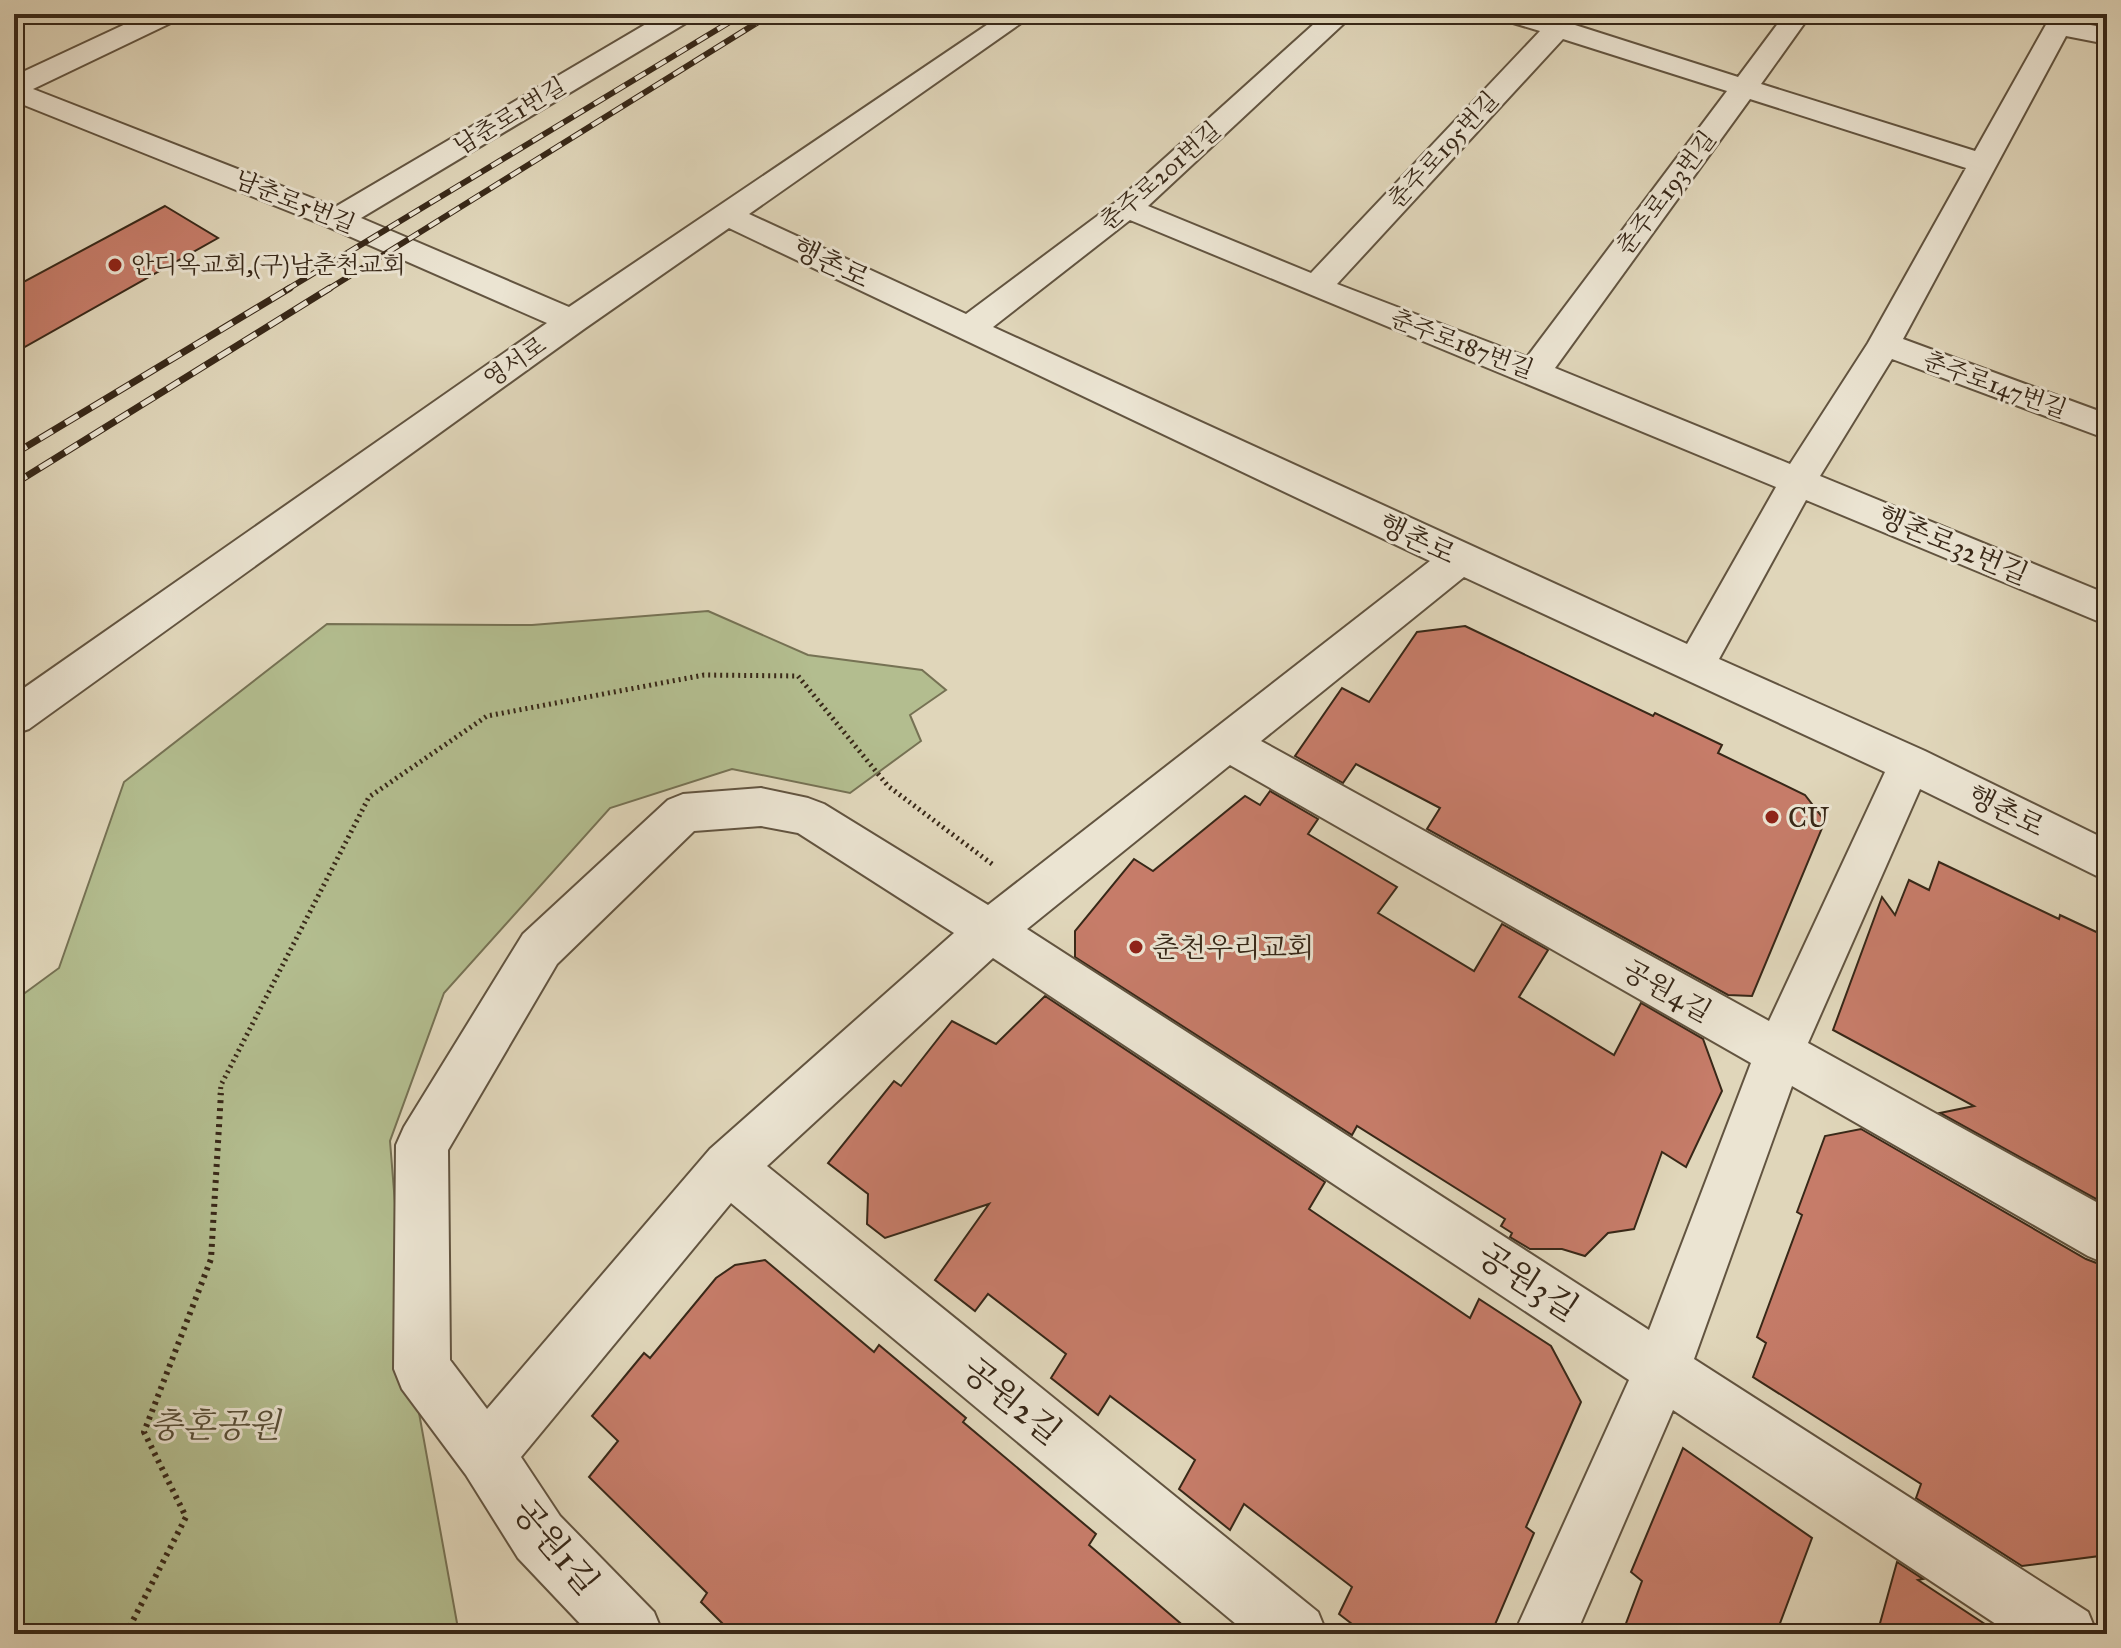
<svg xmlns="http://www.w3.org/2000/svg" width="2121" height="1648" viewBox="0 0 2121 1648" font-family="'IM FELL Great Primer','Noto Serif KR',serif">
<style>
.green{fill:#b3bd8f;stroke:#767254;stroke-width:2}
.building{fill:#c67c69;stroke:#382818;stroke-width:2}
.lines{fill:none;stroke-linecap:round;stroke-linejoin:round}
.minor-casing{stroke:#625440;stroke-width:4}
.path-far1{stroke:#382818;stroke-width:5;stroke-dasharray:2 4;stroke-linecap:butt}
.path{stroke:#382818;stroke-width:6;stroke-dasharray:3 5;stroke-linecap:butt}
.minor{fill:#ebe4d2;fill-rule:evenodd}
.rail-far1-casing{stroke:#382818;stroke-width:6}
.rail-casing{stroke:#382818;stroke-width:7}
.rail-far1{stroke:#ebe4d2;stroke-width:4;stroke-dasharray:12;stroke-linecap:butt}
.rail{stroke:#ebe4d2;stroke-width:5;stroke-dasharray:15;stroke-linecap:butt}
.poi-dot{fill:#8f2418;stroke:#ebe4d2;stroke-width:3}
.labels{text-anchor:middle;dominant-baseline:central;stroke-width:6;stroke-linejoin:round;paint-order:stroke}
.far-street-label{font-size:24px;fill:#382818;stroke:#ebe4d2}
.far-poi-label{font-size:24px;fill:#382818;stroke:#ebe4d2;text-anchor:start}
.street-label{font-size:28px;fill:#382818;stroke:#ebe4d2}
.poi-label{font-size:28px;fill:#382818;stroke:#ebe4d2;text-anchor:start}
.near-street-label{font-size:34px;fill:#382818;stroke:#ebe4d2}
.near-park-label{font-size:34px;font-style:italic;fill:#574d36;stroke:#ebe4d2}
</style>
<rect width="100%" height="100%" fill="#e0d6ba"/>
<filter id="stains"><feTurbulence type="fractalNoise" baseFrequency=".0025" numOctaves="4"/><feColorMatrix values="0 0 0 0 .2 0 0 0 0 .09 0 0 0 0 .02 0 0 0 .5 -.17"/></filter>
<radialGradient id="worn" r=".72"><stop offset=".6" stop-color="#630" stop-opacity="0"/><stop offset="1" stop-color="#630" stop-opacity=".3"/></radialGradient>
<path class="green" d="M708 611 808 655 922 670 946 690 910 715 921 741 850 793 732 769 610 808 444 993 390 1141 406 1341 459 1634H14V1001L59 968 124 782 327 624 532 625Z"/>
<g class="building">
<path d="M165 206 218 238 14 353V287Z"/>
<path d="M1465 626 1653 716 1655 713 1722 745 1718 753 1805 795 1825 821 1752 996 1728 995 1427 829 1440 808 1356 764 1343 783 1295 756 1342 688 1369 702 1417 632Z"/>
<path d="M1270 791 1318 819 1308 834 1397 887 1378 913 1474 971 1502 924 1548 950 1519 997 1614 1055 1641 1003 1703 1039 1722 1091 1686 1167 1662 1152 1634 1229 1608 1233 1585 1256 1562 1249H1530L1510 1237 1512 1233 1501 1226 1505 1219 1357 1126 1352 1135 1075 957V931L1134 859 1153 871 1245 796 1260 805Z"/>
<path d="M1939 862 2059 919 2060 915 2107 937V1205L1940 1113 1974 1106 1833 1030 1882 897 1895 915 1909 880 1929 890Z"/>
<path d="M1045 996 1325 1182 1309 1209 1470 1318 1479 1299 1551 1346 1581 1402 1526 1527 1534 1533 1491 1634H1365L1339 1614 1352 1587 1244 1504 1230 1530 1179 1489 1195 1460 1110 1396 1098 1415 1051 1378 1066 1354 988 1294 975 1311 935 1280 989 1204 885 1238 867 1224 868 1194 828 1163 894 1081 901 1086 952 1021 996 1044Z"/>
<path d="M1861 1129 2086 1259 2107 1267V1555L2022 1566 1916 1498 1921 1484 1753 1377 1766 1343 1757 1337 1802 1215 1797 1212 1825 1136Z"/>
<path d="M765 1260 874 1352 879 1345 966 1418 963 1422 1096 1534 1089 1545 1193 1634H733L701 1602 707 1593 589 1477 618 1441 592 1416 644 1353 650 1358 716 1278 735 1265Z"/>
<path d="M1683 1448 1812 1538 1776 1634H1622L1642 1581 1631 1572Z"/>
<path d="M1897 1562 1923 1579 1918 1580 2000 1634H1877Z"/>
</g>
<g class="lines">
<g class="minor-casing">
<path id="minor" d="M147 14H181L177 20 33 89 335 207 663 14H695L691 20 361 218 569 307 1003 14H1034L749 214 966 314 1116 202 1325 14H1354L1148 206 1311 273 1540 31 1503 20 1499 14H1539L1552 18 1556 14H1584L1575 25 1738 77 1785 14H1811L1761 84 1975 151 2052 14H2078L2074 22 2107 28V44L2066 36 1903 339 2107 414V439L1892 359 1820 476 2107 594V625L1806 500 1719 659 1925 751 2107 840V881L1920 789 1808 1043 2107 1208V1264L2088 1256 1792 1086 1694 1359 2088 1612 2097 1634H2011L1673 1410 1576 1634H1514L1629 1380 993 958 767 1166 1318 1612 1327 1634H1248L731 1203 521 1457 560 1516 654 1612 663 1634H590L518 1558 466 1475 402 1389 394 1369 396 1145 404 1127 523 934 668 800 683 794 761 788 808 798 824 804 988 905 1430 561 729 228 584 329 29 729 14 734V695L547 323 326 226 14 101V76ZM1563 39 1727 91 1527 357 1337 284ZM1750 99 1966 168 1868 343 1790 464 1555 368ZM1130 220 1776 487 1687 644 993 327ZM1464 577 1885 772 1769 1021 1261 741ZM1230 765 1751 1063 1649 1330 1027 929ZM761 826 798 833 954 933 710 1149 487 1409 450 1360 448 1150 557 964 694 831Z"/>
</g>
<path class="path-far1" d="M220 1095 221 1085 369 797 487 716 704 675 798 676 888 786 992 864"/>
<path class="path" d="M126 1634 186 1517 144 1432 211 1259 221 1093"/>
<use href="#minor" class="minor"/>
<g class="rail-far1-casing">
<g id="rail-far1">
<path d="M286 290 743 14"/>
<path d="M327 290 771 14"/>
</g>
</g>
<g class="rail-casing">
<g id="rail">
<path d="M14 454 290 288"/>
<path d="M14 484 330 288"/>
</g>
</g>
<use href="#rail-far1" class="rail-far1"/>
<use href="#rail" class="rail"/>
</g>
<g class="poi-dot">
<circle cx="115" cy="265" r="8"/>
<circle cx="1772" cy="817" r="8"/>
<circle cx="1136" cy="947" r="8"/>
</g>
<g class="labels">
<g class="far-street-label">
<text transform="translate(510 116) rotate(-31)">남춘로1번길</text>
<text transform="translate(1443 150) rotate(-47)">춘주로195번길</text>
<text transform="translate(1160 176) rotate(-41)">춘주로201번길</text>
<text transform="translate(1666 193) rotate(-53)">춘주로193번길</text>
<text transform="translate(295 202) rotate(22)">남춘로5번길</text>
<text transform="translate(1462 344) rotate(21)">춘주로187번길</text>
<text transform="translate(515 362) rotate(-35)">영서로</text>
<text transform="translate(1995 385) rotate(20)">춘주로147번길</text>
</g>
<g class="far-poi-label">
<text x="131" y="265">안디옥교회,(구)남춘천교회</text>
</g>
<g class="street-label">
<text transform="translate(831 263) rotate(25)">행촌로</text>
<text transform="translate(1417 539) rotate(25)">행촌로</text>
<text transform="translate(1953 545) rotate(23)">행촌로32번길</text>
<text transform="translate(2006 811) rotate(26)">행촌로</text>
<text transform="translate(1667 991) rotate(29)">공원4길</text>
</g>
<g class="poi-label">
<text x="1788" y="817">CU</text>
<text x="1152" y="947">춘천우리교회</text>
</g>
<g class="near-street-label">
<text transform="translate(1528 1282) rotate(33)">공원3길</text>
<text transform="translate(1012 1401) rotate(39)">공원2길</text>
<text transform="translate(556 1547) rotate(50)">공원1길</text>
</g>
<g class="near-park-label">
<text x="215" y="1425">충혼공원</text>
</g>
</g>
<rect width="2121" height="1648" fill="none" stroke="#e0d6ba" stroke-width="48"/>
<rect x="16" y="16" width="2089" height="1616" fill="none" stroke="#382818" stroke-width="4"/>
<rect x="24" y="24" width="2073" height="1600" fill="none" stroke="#382818" stroke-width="2"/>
<rect width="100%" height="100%" filter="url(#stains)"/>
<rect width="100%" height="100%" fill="url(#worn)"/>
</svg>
